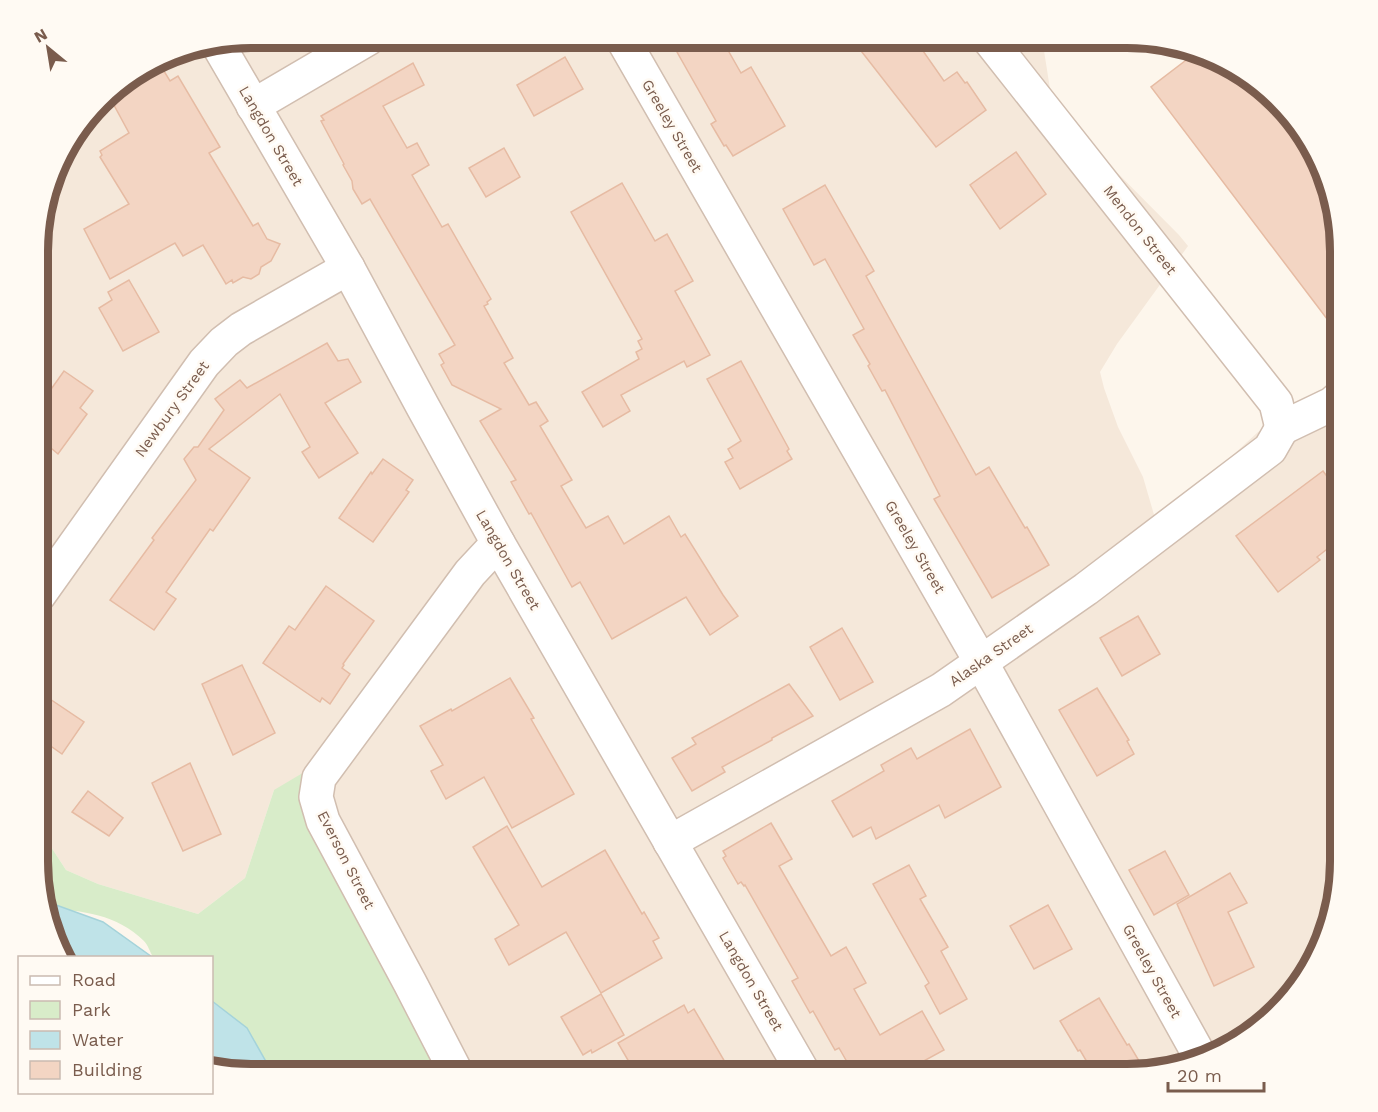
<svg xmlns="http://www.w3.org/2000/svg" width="1378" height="1112" viewBox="0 0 1378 1112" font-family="'Work Sans',sans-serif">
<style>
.residential{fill:#f5e8da}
.green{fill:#d8ecc9}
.water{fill:#bfe3e8;stroke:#a5d3da;stroke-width:1.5}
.building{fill:#f3d5c3;stroke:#e6bba3;stroke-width:1.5}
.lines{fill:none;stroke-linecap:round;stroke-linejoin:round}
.minor-casing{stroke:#d1beb0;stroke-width:36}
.minor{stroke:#fff;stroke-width:33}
.labels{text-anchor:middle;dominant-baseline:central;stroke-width:5;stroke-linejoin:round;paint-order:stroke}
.street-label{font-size:15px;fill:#7a5c4d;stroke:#fffaf3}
.rim{fill:none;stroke:#7a5c4d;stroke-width:8}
</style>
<rect width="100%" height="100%" fill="#fdf6ec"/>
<path class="residential" d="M251 38H1042L1053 108 1179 235 1188 246 1117 344 1100 372 1104 388 1118 427 1143 477 1157 525 1258 432 1316 400 1340 406V875L1324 943 1278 1012 1209 1058 1127 1074H460L274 790 245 878 198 914 98 884 66 870 40 830H38L39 223 66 145 111 90 182 49Z"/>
<path class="green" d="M328 758 327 809 460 1074H271L212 1042V958L153 957C150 952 148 945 144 941 117 914 82 911 47 908L38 875V830H40L66 870 98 884 198 914 245 878 274 790Z"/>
<g class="water">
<path d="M45 901 103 922 152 957H61Z"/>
<path d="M212 1001 247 1028 273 1074H238L212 1068Z"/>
</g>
<g class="building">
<path d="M702 38H721L741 73 751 67 785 126 733 156 726 145 724 146 711 124 716 121 677 52Z"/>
<path d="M851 38H914L944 81 957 72 965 83 967 82 986 110 936 147Z"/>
<path d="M1198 51 1209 54 1278 100 1324 169 1341 251 1340 336 1151 87Z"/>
<path d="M565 57 583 89 534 116 517 85Z"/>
<path d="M159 63 170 81 178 76 220 147 209 153 253 226 258 223 267 239 280 244 271 261 261 267 259 274 251 279 243 277 233 283 232 280 226 284 203 245 183 256 175 243 110 279 84 229 129 204 100 157 102 155 100 151 129 133 108 94 111 90Z"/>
<path d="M413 63 424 85 383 106 407 148 417 143 429 165 412 175 442 227 448 224 491 299 487 302 488 304 484 306 513 358 504 363 529 405 536 402 548 421 540 426 572 480 561 486 586 528 608 516 624 544 669 516 681 537 685 534 723 595 738 616 710 635 686 597 612 639 580 582 572 587 531 513 529 514 511 482 516 480 480 421 501 409 452 385 441 365 444 363 439 354 455 345 370 199 362 204 353 189 352 181 343 165 344 164 321 121 324 120 321 116Z"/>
<path d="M504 148 520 177 486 197 469 168Z"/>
<path d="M1016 152 1046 194 1000 229 970 185Z"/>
<path d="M622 183 655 241 667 234 693 281 675 291 710 355 687 367 684 361 621 395 630 411 603 427 582 392 639 359 636 352 642 349 638 341 642 339 571 212Z"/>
<path d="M825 185 874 271 866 276 976 475 989 467 1025 528 1027 527 1049 565 992 598 934 499 940 496 885 390 882 391 868 366 870 364 853 335 864 329 825 259 814 265 783 209Z"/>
<path d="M129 280 159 332 123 351 99 308 112 300 108 292Z"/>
<path d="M327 343 338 361 348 359 361 382 325 403 358 453 319 478 302 452 310 447 280 394 209 449 250 478 213 531 210 529 166 592 176 599 154 630 110 600 154 540 152 538 196 480 184 459 194 447H198L224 410 215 399 240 380 247 388Z"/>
<path d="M741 361 789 449 787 451 792 459 740 489 725 462 733 458 728 449 741 441 707 379Z"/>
<path d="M64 371 93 391 80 408 87 414 58 454 39 438V406Z"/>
<path d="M383 459 413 480 406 490 409 492 373 542 339 518 371 472 372 474Z"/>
<path d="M1323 471 1340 494V539L1317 557 1320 560 1278 592 1236 536Z"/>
<path d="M326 586 374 621 343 664 344 665 342 668 350 674 330 704 322 698 320 702 263 663 289 626 295 630Z"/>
<path d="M1138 616 1160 654 1122 676 1100 638Z"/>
<path d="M842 628 873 682 840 700 810 647Z"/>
<path d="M242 665 275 733 233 755 202 684Z"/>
<path d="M510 678 534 718 531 719 574 794 512 828 484 777 446 799 431 771 443 765 420 726 451 709 452 711Z"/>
<path d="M789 684 813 716 772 738V740L722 767 725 772 692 791 672 758 696 744 692 738Z"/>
<path d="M1097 688 1129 740 1127 741 1134 754 1097 776 1059 710Z"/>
<path d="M38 691 84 722 62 754 38 737Z"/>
<path d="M970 729 1001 787 945 818 939 805 876 839 871 827 853 837 832 801 884 771 881 765 911 748 917 759Z"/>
<path d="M190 763 221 834 183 851 152 783Z"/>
<path d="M88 791 123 818 109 836 72 812Z"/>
<path d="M771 823 792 859 779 866 831 956 846 947 866 983 854 989 880 1035 922 1011 944 1050 900 1074H854L839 1048 835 1050 813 1011 810 1013 792 981 798 978 745 885 744 886 741 882 738 884 723 858 726 856 723 851Z"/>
<path d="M507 826 542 887 605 850 642 914 644 912 659 938 653 941 662 958 601 993 566 932 509 965 495 939 519 925 473 847Z"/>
<path d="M1165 851 1189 895 1154 915 1129 870Z"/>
<path d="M909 865 926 896 920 899 948 947 941 951 967 999 940 1014 925 986 929 983 873 884Z"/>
<path d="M1230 873 1247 903 1228 912 1254 967 1214 986 1177 904Z"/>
<path d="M1048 905 1072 949 1034 969 1010 926Z"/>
<path d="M601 994 624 1035 592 1053 591 1050 583 1055 561 1017Z"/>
<path d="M1099 998 1127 1045 1129 1044 1145 1071 1127 1074H1094L1080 1050 1078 1051 1060 1021Z"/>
<path d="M684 1005 688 1013 694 1009 732 1074H636L618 1043Z"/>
</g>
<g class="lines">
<g class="minor-casing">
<g id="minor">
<path d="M622 38 981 662 1202 1060"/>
<path d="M988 38 1276 403 1282 428"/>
<path d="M217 43 348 268 423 407 498 543 804 1074"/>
<path d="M253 106 369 38"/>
<path d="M1282 428 1332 404 1340 397"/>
<path d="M39 595 204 363 224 342 241 329 348 268"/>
<path d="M670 842 941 690 1086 589 1270 449 1282 428"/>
<path d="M457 1074 410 983 323 821 316 797 319 778 470 573 498 543"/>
</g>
</g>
<use href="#minor" class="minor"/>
</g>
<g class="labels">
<g class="street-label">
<text transform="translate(672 126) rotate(60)">Greeley Street</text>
<text transform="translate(271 136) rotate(60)">Langdon Street</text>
<text transform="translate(1140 230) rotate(52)">Mendon Street</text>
<text transform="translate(172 409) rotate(-54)">Newbury Street</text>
<text transform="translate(915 547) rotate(60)">Greeley Street</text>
<text transform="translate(508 560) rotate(60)">Langdon Street</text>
<text transform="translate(991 655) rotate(-35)">Alaska Street</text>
<text transform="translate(346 860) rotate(63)">Everson Street</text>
<text transform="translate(1152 971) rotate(61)">Greeley Street</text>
<text transform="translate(751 981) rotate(60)">Langdon Street</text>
</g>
</g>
<path d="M0 0H1378V1112H0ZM251 48H1127A203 203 0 0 1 1330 251V861A203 203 0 0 1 1127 1064H251A203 203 0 0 1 48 861V251A203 203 0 0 1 251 48Z" fill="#fffaf3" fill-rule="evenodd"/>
<path class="rim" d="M251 48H1127A203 203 0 0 1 1330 251V861A203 203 0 0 1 1127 1064H251A203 203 0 0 1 48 861V251A203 203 0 0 1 251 48Z"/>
<rect x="18" y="956" width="195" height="138" fill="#fffaf3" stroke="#cabbb1" stroke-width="1.5"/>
<rect x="30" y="976" width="30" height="9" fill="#ffffff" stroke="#cabbb1" stroke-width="1.5"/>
<text x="72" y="986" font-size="18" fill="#7a5c4d">Road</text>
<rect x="30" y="1001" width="30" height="18" fill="#d8ecc9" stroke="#cabbb1" stroke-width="1.5"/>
<text x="72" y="1016" font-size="18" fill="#7a5c4d">Park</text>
<rect x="30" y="1031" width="30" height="18" fill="#bfe3e8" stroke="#cabbb1" stroke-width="1.5"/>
<text x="72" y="1046" font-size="18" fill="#7a5c4d">Water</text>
<rect x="30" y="1061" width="30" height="18" fill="#f3d5c3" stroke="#cabbb1" stroke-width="1.5"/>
<text x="72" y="1076" font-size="18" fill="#7a5c4d">Building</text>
<g transform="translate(48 48) rotate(330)" stroke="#fffaf3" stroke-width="4.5" paint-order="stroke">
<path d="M0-4.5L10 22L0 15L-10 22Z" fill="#7a5c4d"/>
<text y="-9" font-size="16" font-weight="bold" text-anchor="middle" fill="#7a5c4d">N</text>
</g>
<path d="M1168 1082v9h96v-9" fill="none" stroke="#7a5c4d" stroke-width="3"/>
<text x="1177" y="1082" font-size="18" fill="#7a5c4d" stroke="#fffaf3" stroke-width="4.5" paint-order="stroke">20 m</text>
</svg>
